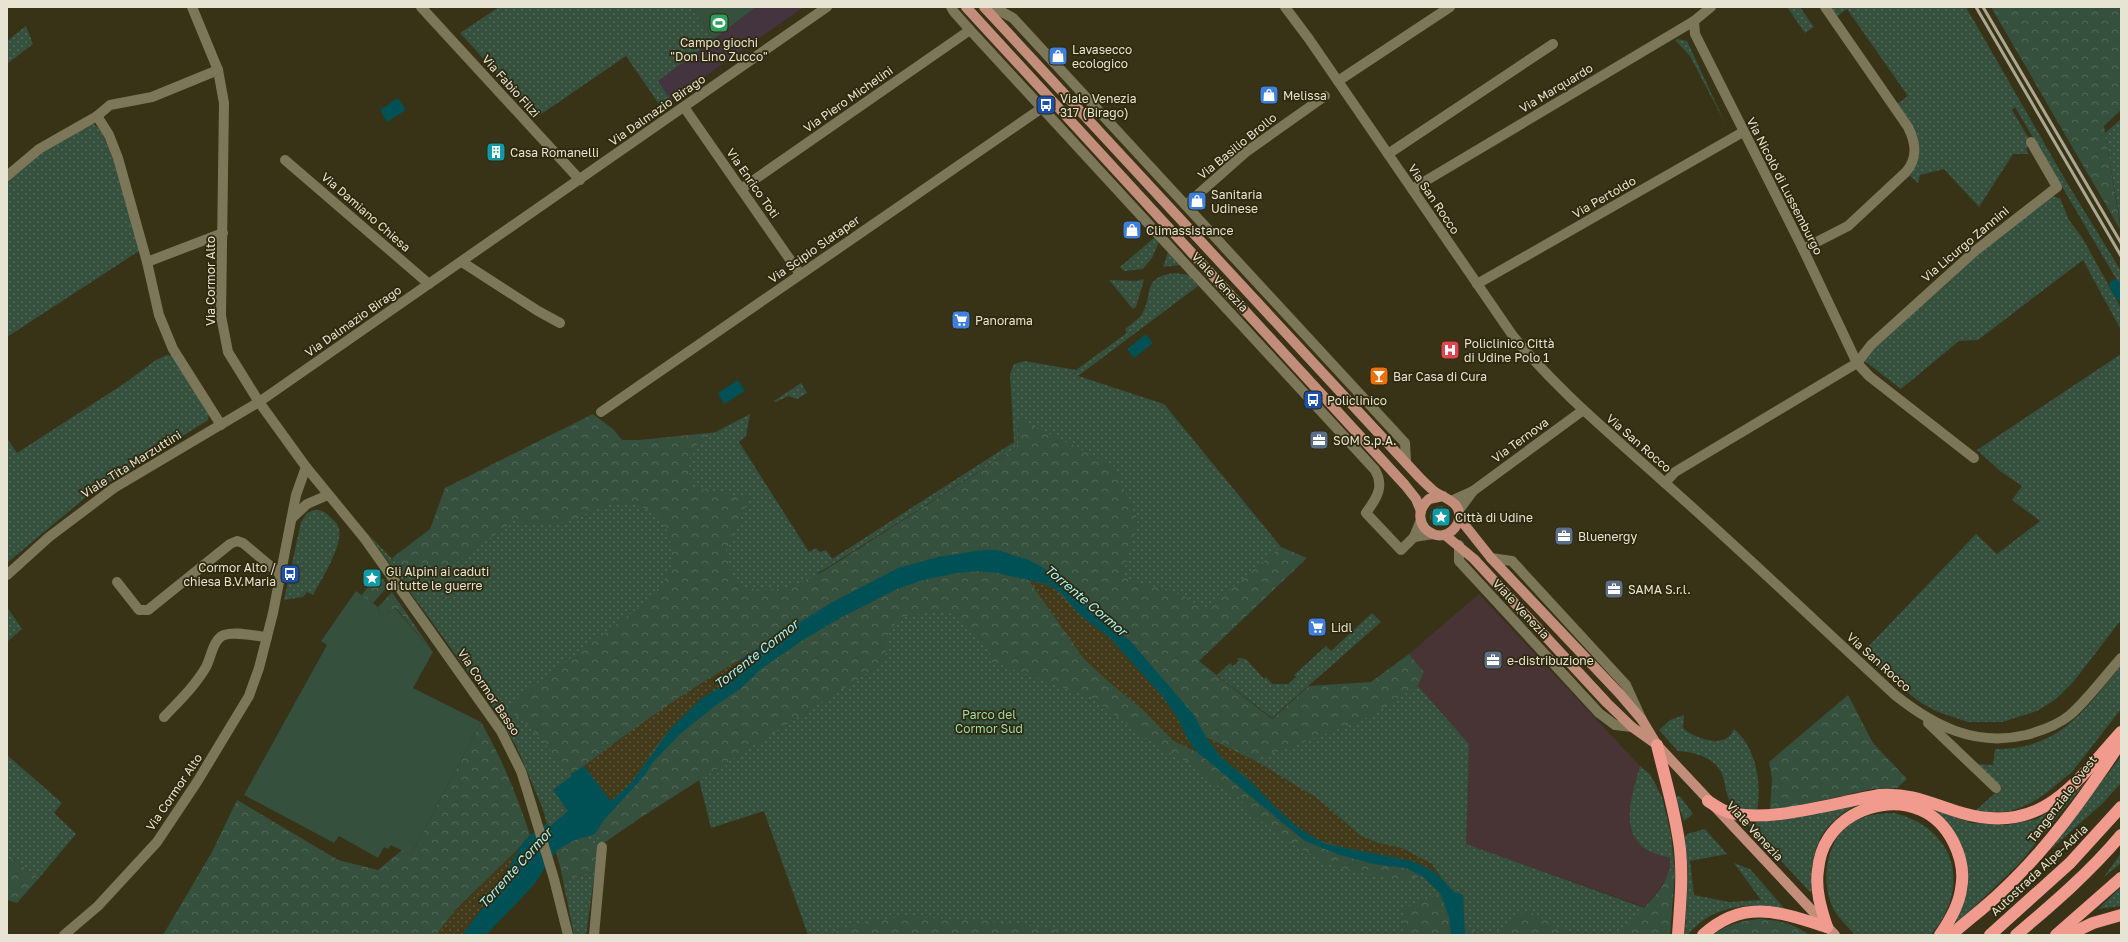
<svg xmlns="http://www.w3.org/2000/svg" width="2128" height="942" viewBox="0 0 2128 942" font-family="'Golos Text',sans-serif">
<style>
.industrial{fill:#483434}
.education{fill:#443440}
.grass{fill:url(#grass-dots);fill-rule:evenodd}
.forest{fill:url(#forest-crowns)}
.sand{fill:url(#sand-dots)}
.pitch{fill:#35503d}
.water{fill:#005155}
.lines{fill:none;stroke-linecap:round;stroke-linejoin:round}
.canal{stroke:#005155;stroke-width:11}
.minor{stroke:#7d7759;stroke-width:10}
.major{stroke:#c28d79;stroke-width:10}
.highway{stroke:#f09b8e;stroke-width:12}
.rail{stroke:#aba793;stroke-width:3}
.labels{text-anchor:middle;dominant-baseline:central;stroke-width:3.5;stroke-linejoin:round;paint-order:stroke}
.poi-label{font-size:12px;fill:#e7e4d3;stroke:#2e280d;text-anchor:start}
.street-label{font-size:12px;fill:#e7e4d3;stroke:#2e280d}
.park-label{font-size:12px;fill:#99deac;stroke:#2e280d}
.water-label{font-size:13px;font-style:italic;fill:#a5f5fa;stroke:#2e280d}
</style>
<defs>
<pattern id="grass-dots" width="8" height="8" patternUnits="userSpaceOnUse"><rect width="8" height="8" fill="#35503d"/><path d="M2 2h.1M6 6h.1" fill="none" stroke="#526958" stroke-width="1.8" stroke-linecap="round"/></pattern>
<pattern id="forest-crowns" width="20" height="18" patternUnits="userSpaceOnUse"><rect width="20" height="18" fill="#35503d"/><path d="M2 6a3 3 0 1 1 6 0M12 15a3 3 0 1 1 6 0" fill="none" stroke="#526958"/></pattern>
<pattern id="sand-dots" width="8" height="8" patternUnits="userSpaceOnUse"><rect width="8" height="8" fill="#423a19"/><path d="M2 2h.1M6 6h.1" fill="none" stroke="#5d563a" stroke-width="1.8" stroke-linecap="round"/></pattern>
</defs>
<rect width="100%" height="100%" fill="#383217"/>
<path class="industrial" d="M1479 594 1640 766 1631 803 1630 824 1647 850 1670 857 1668 878 1645 907 1465 844 1469 744 1418 686 1424 672 1409 654Z"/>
<path class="education" d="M756 7H804L671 100 658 81Z"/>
<g class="grass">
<path d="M499 7H691L714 39 658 81 671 100 661 107 626 56 537 117 460 33Z"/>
<path d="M1787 7H1800L1814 27 1805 33Z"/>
<path d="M1830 7H1966L2066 181 2121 271V287L2015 107 2012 110 2031 142 2026 149 2029 154H2013L1979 207 1944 169 1920 175 1918 183 1910 176C1914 170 1915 165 1916 158 1921 131 1912 125 1897 104L1908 96 1847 9 1837 16Z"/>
<path d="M26 26 33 44 7 64V41Z"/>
<path d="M1678 39 1687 41 1726 125 1690 56 1675 40Z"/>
<path d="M2121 119V227L2105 133Z"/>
<path d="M93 124C111 130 133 229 139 251L7 337V180L40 152Z"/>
<path d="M2051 196 2060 198 2069 220 2082 237 2121 308V330L2083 260 1978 340 1959 341 1901 389 1862 359 1996 236Z"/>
<path d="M1155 237 1159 242 1152 258 1143 269 1124 271 1120 267Z"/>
<path d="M1168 252 1180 265 1163 267Z"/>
<path d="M1174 273 1189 275 1198 286 1078 376 1164 404 1281 547 1196 661 1271 721 1418 686 1469 744 1466 844 1645 908 1669 878 1670 858C1662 855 1653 854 1646 849 1618 831 1633 792 1640 766L1650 774 1662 797 1671 835 1675 872 1669 935H808L764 811 711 828 698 776 599 846 598 869 564 879 542 807 517 748 489 701 369 535 394 561 622 442 706 437 750 414 746 436 739 442 809 552 816 548 820 552 826 550 832 559 1014 442 1010 374 1014 364 1025 361 1076 370 1127 333 1125 329C1130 325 1138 320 1142 314 1154 293 1141 278 1174 273ZM1018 419 1021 447 818 575 817 574 1016 448 1019 441Z"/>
<path d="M1143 279 1144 280 1136 307 1133 309 1109 280 1137 281Z"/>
<path d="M2121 354V620L2074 681 2056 699 2037 711 2002 722H1968L1938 712 1921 703 1886 675 1863 652 1976 534 1997 554 2040 521 2012 500 2022 486 2000 471 1977 450Z"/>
<path d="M167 355 173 356 209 414 208 420 86 497 7 563V438L17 453 125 383 156 360Z"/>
<path d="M801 383 807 393 797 399 788 396 776 402 774 401Z"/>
<circle cx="1440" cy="516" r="10"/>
<path d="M314 510C322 510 325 512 330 517 334 520 338 524 339 529 343 546 321 580 313 595L307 592 303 597 284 600 301 522 307 513Z"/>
<path d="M7 607 22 629 7 642Z"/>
<path d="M1372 613 1381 622 1272 718 1217 675 1230 663 1233 666 1239 661 1237 658 1246 659 1264 679 1266 677 1272 684H1288L1296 677 1294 675 1326 646 1331 651Z"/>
<path d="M2121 666V709L2072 772 2045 794 2031 803 2014 810 1999 813 1975 811 2002 787 1976 764 1993 765 1995 749C2061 749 2083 711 2121 666Z"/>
<path d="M1684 715 1683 728C1695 739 1726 750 1734 729 1756 747 1762 783 1757 810 1714 809 1734 784 1716 765 1706 755 1691 752 1678 751L1659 730 1670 720Z"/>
<path d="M7 755 62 803 54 813 76 834 39 878 12 859 7 860Z"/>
<path d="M2121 756V783L2103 803 2051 849Z"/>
<path d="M2085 783 2019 864 1955 925 1966 896 1967 865 1927 807 1972 823 2007 825 2037 819 2062 804Z"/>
<path d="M1680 796 1693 814 1684 821 1676 799 1677 796Z"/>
<path d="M1856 805C1817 827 1811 850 1811 893L1747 824Z"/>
<path d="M1894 813C1956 828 1972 887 1931 935H1855C1847 926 1837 917 1832 906 1819 875 1828 829 1864 817 1873 814 1883 813 1894 813Z"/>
<path d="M1705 829 1727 854 1690 861 1694 895 1729 902 1761 900 1734 863 1750 869 1785 909C1751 902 1711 905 1688 935H1685L1688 875 1685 837 1687 834Z"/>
<path d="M2121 853V863L2104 877Z"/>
<path d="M595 871 586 935H574L563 881Z"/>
<path d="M2121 887V906L2098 909Z"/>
</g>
<g class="forest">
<path d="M1991 7H2121V110L2104 126 2121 231Z"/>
<path d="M593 414 614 430 622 440H639L718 432C686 445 688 456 691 487L750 498 726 550 731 573 741 587C780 593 787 589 822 572L1016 448 1019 441 1018 418 1114 466 1138 521 1122 577 1182 595 1206 610 1281 547 1307 558 1199 661 1272 719 1309 686 1371 682 1409 654 1424 672 1418 686 1361 721 1254 760 1206 737 1193 714 1133 644 1100 614 1080 602 1056 576 1029 560 997 550H983L938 557 898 568 831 603 744 657 694 687 636 726 584 766 571 774 526 723 504 708 642 605 663 583 673 561 669 534 654 512 633 504 610 505 596 508 576 520 554 524 534 525 513 521 443 573 424 562 403 571 392 558 430 529 445 488Z"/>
<path d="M977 571 1028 579 1084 659 1143 710 1173 741 1197 752 1305 841 1340 855 1373 864 1406 868 1422 876 1399 881 1329 865 1280 836 1251 813 1238 797 1213 783 1192 764 1171 754 1146 738 1092 698 990 661V652L959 616 941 611 901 617 888 632 885 662 640 818 604 843 595 834 603 821 645 775 652 763 680 734 715 706 741 688 761 669 840 618 897 589 935 577Z"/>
<path d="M379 578 383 579 388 586 373 603 361 596 370 584Z"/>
<path d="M392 592 433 652 396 608 385 615 380 614 378 607Z"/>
<path d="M1848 695 1873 743 1907 779 1897 788 1872 789 1792 807 1770 809 1772 779 1769 762Z"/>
<path d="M481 722C502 759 517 795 530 835 501 871 463 898 436 935H163L212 852 237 800 338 860 378 870 402 850 411 855Z"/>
<path d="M585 837 597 850 595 871 563 881 557 850 575 840Z"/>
<path d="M12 859 39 878 17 903 7 900V860Z"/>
<path d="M1668 871 1675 872 1670 935H1614C1630 921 1666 892 1668 871Z"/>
<path d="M1440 893 1449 917 1451 935H1402L1405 908Z"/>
<path d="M1527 910 1572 935H1493Z"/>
<path d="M904 917 980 920 1084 933 1090 935H822L874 920Z"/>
<path d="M1759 919C1777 920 1794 923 1809 935H1713C1727 924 1741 921 1759 919Z"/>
<path d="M1465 928 1488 935H1465Z"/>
</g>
<g class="sand">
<path d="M1028 579 1053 587 1080 615 1110 638 1163 697 1178 719 1188 740 1197 752 1173 741 1143 710 1109 682 1084 659Z"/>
<path d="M744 657 724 684 701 699 663 737 631 783 611 802 584 766C636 726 688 690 744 657Z"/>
<path d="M1206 737 1254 760 1317 798 1361 836 1379 843 1402 848 1432 864 1442 878 1412 861 1345 848 1315 839 1300 829 1279 811 1242 773C1226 765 1216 751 1206 737Z"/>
<path d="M519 848 500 884 462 935H436L456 909Z"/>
</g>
<g class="pitch">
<path d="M691 7H756L714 39Z"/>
<path d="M356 591 378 607 380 614 385 615 395 608 433 652 413 688 481 722 411 855 391 845 388 849 384 847 378 858 339 836 334 843 244 795 327 645 321 641Z"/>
</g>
<g class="water">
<path d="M398 98 406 110 387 122 380 110Z"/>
<path d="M1146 334 1153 343 1134 358 1127 349Z"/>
<path d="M738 380 745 391 724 404 718 393Z"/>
<path d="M983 550H997L1029 560 1042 567 1064 584 1080 602 1110 622 1133 644 1193 714 1206 737 1222 758 1251 782 1279 811 1300 829 1326 844 1412 861 1435 872 1455 893 1462 894 1463 896 1465 935H1451L1449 917 1440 893 1422 876 1406 868 1373 864 1340 855 1305 841 1197 752 1188 740 1178 719 1163 697 1110 638 1080 615 1060 592 1046 584 997 573 977 571 957 573 923 580 897 589 840 618 803 640 761 669 741 688 715 706 680 734 652 763 645 775 603 821 595 834 575 840 557 850 533 886 486 935H462L500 885 519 848 530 835 547 823 548 828 568 811 553 790 572 776 571 774 584 766 611 801 631 783 671 728 701 699 724 684 744 657 831 603 898 568 938 557Z"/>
</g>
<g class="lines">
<path class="canal" d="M2115 285 2121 296"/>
<g class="minor">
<path d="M192 7 218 70 224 103 221 316 228 352 259 402 306 467 365 539 501 731 521 771 527 790 554 879 568 935"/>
<path d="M421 7 580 180"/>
<path d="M951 7 954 12 970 30 1375 470C1385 487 1376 499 1366 513L1401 550 1414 537"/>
<path d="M993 7 1013 18 1405 443 1406 461"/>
<path d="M1285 7 1309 39 1513 336C1558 391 1612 435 1665 483 1743 552 1818 624 1895 695 1934 726 1975 747 2026 735 2041 731 2058 725 2070 715 2089 698 2104 677 2121 658"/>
<path d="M1694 21 1695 34 1803 249 1857 363 1869 376 1974 458"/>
<path d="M1338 81 1450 7"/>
<path d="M684 107 800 274"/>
<path d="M97 116 109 135 118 158 147 262 159 315 173 349 221 425"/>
<path d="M1388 154 1553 44"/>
<path d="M285 160 429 284"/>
<path d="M7 176 39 149 97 116 110 105 152 97 218 70"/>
<path d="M741 189 970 30"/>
<path d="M1412 189 1694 21 1711 7"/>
<path d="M1186 205 1246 152 1325 96"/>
<path d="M1803 249 1848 226 1906 172C1918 158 1916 143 1908 127L1825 7"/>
<path d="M147 262 223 233"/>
<path d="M462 262 538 311 560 323"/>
<path d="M1477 284 1743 132"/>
<path d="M601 412 1042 108"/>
<path d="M1665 483 1675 472 1857 363 1871 345 1975 251 2057 187 2031 142"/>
<path d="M1473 491 1582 411"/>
<path d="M1453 500 1473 491 1459 510"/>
<path d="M292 518 307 504 328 495"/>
<path d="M1421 520 1414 537 1433 534"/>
<path d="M1459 545V561L1599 713 1615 725 1632 727"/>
<path d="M1491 558 1512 561 1626 685 1642 720"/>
<path d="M7 575 49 537 114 488 259 402 827 7"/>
<path d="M117 582 139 610H148L230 544 237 541 243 543 281 575"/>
<path d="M164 717C179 701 195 686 206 667 211 658 213 639 224 635 235 631 254 636 267 637"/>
<path d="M1928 723 1996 788"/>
<path d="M64 935 98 906 157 842 197 782 249 696 259 668 273 613 296 495 306 467"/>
<path d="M594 935 602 847"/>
</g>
<g class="major">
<path d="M966 7 1405 485 1416 499 1421 511"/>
<path d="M984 7 1419 477C1424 482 1429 487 1435 492 1448 500 1464 503 1458 523 1442 553 1403 522 1429 499L1443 496"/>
<path d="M1460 519 1491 558 1619 693 1642 720 1657 745 1835 935"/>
<path d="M1445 535 1474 559 1607 703 1632 727 1653 742"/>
</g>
<g class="highway">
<path d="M1657 745C1665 779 1676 814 1680 849 1683 878 1680 907 1678 935"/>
<path d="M1708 801C1717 807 1725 813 1736 814 1776 821 1838 802 1880 795 1914 793 1931 804 1962 813 2042 836 2074 784 2121 732"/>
<path d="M1827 927C1821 909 1815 889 1818 870 1819 860 1822 848 1828 839 1847 809 1889 796 1921 810 1949 822 1967 859 1961 889 1959 905 1949 922 1940 935"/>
<path d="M1703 935C1743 898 1780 912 1827 927"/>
<path d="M1951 935C1967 921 1984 908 1999 894 2047 850 2085 796 2121 742"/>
<path d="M1990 935 2070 863 2121 807"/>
<path d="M2016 935C2053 904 2090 872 2121 835"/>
<path d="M2056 935 2121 878"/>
<path d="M2068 935 2093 923 2121 915"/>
</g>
<g class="rail">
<path d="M1976 7 2121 256"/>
<path d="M1983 7 2121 243"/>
</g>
</g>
<defs>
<g id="stadium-square" transform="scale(1)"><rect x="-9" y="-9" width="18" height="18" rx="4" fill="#2e9e5b" stroke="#2e280d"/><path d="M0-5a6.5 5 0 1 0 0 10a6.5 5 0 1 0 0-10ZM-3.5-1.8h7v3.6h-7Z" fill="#fff"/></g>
<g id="shop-square" transform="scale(1)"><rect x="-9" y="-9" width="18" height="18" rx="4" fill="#3f7fe0" stroke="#2e280d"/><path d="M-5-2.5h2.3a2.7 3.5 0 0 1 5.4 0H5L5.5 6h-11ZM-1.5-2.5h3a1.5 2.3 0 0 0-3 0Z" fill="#fff"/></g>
<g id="bus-square" transform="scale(1)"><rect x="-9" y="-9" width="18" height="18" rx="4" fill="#1a4fb4" stroke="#2e280d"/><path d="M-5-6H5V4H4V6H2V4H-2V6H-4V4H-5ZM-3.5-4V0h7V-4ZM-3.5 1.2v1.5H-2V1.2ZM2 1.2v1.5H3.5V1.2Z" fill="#fff"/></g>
<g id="building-square" transform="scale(1)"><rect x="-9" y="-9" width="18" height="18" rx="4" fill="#0f9aa8" stroke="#2e280d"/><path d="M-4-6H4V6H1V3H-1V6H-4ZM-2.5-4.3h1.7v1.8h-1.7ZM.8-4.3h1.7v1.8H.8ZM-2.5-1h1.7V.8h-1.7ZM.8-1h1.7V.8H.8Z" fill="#fff"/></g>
<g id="supermarket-square" transform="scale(1)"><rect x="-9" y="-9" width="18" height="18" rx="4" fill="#3f7fe0" stroke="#2e280d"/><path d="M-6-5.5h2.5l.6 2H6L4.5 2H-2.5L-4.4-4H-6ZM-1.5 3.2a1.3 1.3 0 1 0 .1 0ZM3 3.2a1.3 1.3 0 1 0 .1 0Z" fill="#fff"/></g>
<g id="hospital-square" transform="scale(1)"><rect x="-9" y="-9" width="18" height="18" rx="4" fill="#e0444e" stroke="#2e280d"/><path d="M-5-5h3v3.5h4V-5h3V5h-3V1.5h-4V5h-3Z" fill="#fff"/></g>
<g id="bar-square" transform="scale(1)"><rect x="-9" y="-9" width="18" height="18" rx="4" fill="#e8710a" stroke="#2e280d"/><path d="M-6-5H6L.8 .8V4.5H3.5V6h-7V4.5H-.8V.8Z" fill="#fff"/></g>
<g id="office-square" transform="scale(1)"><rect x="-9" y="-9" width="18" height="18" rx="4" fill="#5c6f8a" stroke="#2e280d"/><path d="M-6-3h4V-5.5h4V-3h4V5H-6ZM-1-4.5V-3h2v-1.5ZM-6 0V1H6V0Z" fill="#fff"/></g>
<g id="sight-square" transform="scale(1)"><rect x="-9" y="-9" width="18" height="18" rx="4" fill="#0f9aa8" stroke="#2e280d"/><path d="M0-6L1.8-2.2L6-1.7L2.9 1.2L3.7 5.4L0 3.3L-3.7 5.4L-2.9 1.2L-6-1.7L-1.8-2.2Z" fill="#fff"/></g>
</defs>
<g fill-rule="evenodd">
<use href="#stadium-square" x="719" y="23"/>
<use href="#shop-square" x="1058" y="56"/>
<use href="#shop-square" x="1269" y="95"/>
<use href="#bus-square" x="1046" y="105"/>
<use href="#building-square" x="496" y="152"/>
<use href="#shop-square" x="1197" y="201"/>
<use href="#shop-square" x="1132" y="230"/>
<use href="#supermarket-square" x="961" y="320"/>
<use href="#hospital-square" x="1450" y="350"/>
<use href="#bar-square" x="1379" y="376"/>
<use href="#bus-square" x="1313" y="400"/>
<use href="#office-square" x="1319" y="440"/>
<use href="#sight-square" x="1441" y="517"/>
<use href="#office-square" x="1564" y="536"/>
<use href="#bus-square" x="290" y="574"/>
<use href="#sight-square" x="372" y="578"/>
<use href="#office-square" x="1614" y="589"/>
<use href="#supermarket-square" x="1317" y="627"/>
<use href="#office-square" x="1493" y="660"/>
</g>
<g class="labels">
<g class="poi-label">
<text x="719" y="42" text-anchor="middle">Campo giochi<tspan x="719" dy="14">"Don Lino Zucco"</tspan></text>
<text x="1072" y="49">Lavasecco<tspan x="1072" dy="14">ecologico</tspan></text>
<text x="1283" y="95">Melissa</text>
<text x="1060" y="98">Viale Venezia<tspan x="1060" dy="14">317 (Birago)</tspan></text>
<text x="510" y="152">Casa Romanelli</text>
<text x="1211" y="194">Sanitaria<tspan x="1211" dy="14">Udinese</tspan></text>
<text x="1146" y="230">Climassistance</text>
<text x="975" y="320">Panorama</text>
<text x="1464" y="343">Policlinico Città<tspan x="1464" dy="14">di Udine Polo 1</tspan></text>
<text x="1393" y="376">Bar Casa di Cura</text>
<text x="1327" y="400">Policlinico</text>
<text x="1333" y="440">SOM S.p.A.</text>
<text x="1455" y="517">Città di Udine</text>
<text x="1578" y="536">Bluenergy</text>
<text x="276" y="567" text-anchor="end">Cormor Alto /<tspan x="276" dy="14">chiesa B.V.Maria</tspan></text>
<text x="386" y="571">Gli Alpini ai caduti<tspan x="386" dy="14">di tutte le guerre</tspan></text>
<text x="1628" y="589">SAMA S.r.l.</text>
<text x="1331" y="627">Lidl</text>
<text x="1507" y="660">e-distribuzione</text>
</g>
<g class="street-label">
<text transform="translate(511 86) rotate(48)">Via Fabio Filzi</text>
<text transform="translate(1556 88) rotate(-31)">Via Marquardo</text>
<text transform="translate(848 99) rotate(-35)">Via Piero Michelini</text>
<text transform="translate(657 110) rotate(-35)">Via Dalmazio Birago</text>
<text transform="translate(1237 146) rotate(-39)">Via Basilio Brollo</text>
<text transform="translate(753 183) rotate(55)">Via Enrico Toti</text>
<text transform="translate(1785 186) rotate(63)">Via Nicolò di Lussemburgo</text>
<text transform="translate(1604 197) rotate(-30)">Via Pertoldo</text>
<text transform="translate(1434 199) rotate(56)">Via San Rocco</text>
<text transform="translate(366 212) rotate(41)">Via Damiano Chiesa</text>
<text transform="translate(1965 244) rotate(-40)">Via Licurgo Zannini</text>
<text transform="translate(814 249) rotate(-35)">Via Scipio Slataper</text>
<text transform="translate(210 281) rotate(-90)">Via Cormor Alto</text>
<text transform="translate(1220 282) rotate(47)">Viale Venezia</text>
<text transform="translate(353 321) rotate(-35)">Via Dalmazio Birago</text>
<text transform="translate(1520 440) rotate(-36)">Via Ternova</text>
<text transform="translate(1639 443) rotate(41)">Via San Rocco</text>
<text transform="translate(131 464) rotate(-32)">Viale Tita Marzuttini</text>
<text transform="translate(1521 609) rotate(47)">Viale Venezia</text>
<text transform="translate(1879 662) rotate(42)">Via San Rocco</text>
<text transform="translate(489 692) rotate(56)">Via Cormor Basso</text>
<text transform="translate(174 792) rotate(-56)">Via Cormor Alto</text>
<text transform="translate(2062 799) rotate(-53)">Tangenziale Ovest</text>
<text transform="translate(1755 831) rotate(47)">Viale Venezia</text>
<text transform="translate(2039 870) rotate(-43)">Autostrada Alpe-Adria</text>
</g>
<g class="park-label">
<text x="989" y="714">Parco del<tspan x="989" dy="14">Cormor Sud</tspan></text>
</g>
<g class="water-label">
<text transform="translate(1086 600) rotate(40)">Torrente Cormor</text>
<text transform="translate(756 654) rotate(-38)">Torrente Cormor</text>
<text transform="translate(515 868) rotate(-48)">Torrente Cormor</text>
</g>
</g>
<rect width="2128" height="942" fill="none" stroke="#e7e4d3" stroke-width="16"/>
</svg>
